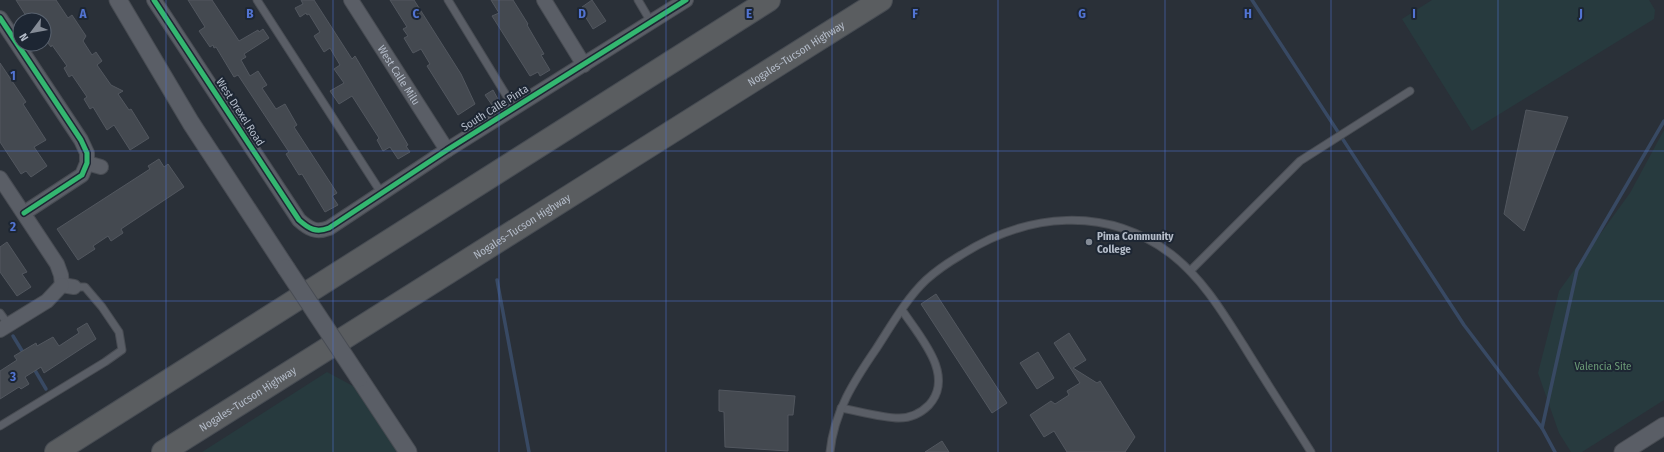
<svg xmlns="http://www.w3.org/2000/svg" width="1664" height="452" viewBox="0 0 1664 452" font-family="'Fira Sans Condensed',sans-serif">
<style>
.green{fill:#273a3e}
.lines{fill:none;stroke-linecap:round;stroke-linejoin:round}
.stream{stroke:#384963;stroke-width:3.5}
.building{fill:#444950;stroke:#52575f}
.service-casing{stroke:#484c53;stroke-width:9}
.minor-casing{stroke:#484c53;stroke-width:16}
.tertiary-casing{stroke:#484c53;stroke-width:19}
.motorway-casing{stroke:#474c53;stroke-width:24}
.service{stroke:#5a5e66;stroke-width:7}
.minor{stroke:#5a5e66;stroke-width:14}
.tertiary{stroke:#5a5e66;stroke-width:17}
.motorway{stroke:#5a5d60;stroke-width:22}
.tertiary-bridge-casing{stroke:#484c53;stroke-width:19;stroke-linecap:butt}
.tertiary-bridge{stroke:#5a5e66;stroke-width:17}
.cycleway-casing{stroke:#1d2633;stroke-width:8}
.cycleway{stroke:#33b770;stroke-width:5}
.grid{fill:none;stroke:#5274d3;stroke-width:1;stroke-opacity:0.55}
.poi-dot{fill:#848b96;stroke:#1d2633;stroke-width:1.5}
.labels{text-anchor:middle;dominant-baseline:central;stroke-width:4;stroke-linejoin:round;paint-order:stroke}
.street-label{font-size:11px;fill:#b4bcc9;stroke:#1d2633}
.poi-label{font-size:11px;font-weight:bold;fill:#b4bcc9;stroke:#1d2633;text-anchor:start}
.park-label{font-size:11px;fill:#6b9a76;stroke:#1d2633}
.grid-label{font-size:13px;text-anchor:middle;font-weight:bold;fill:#5274d3;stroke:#1d2633;stroke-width:4;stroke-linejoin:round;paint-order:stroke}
</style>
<rect width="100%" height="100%" fill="#2a3038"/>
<g class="green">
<path d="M1432 0H1649L1655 10 1654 19 1472 131 1402 19Z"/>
<path d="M1664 130V400L1582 452H1571L1559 433 1538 373 1559 291 1630 193Z"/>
<path d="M327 372 353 386 398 452H202Z"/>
</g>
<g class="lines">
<g class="stream">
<path d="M1252 0 1464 325 1542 428 1555 452"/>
<path d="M497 280 529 452"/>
<path d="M13 336 24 354"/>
<path d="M33 367 46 389"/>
<path d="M1542 428 1577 270 1664 121"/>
</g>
</g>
<g class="building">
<path d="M16 0H56L68 18 72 15 86 36 83 41 92 55 96 52 102 61 97 65 111 85 123 91 118 94 129 110 131 109 149 138 130 150 114 125 107 130 93 107 90 109 84 99 87 97 72 75 69 77 64 68 67 66 52 45 51 47 44 38V20H37L33 15 28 19Z"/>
<path d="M188 0H212L239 41 258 30 259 32 263 29 269 38 244 54 246 57 241 60 250 76 258 71 267 85 262 88 276 109 285 104 297 125 294 127 337 193 332 196 338 205 325 212 302 174 299 175 286 154 289 152 238 75 234 77 216 47 214 48 213 45 210 47 199 31 205 27Z"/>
<path d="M301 0H314L352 59 355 56 408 145 406 146 410 152 398 159 390 147 383 151 377 140 379 138 352 96 339 104 330 91 344 83 334 69 340 65 330 48 324 52 314 36 320 32 309 14 307 15 306 13 300 17 295 8 303 4Z"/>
<path d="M390 0H414L461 74 475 104 458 115 427 66 430 64 421 49 413 53 404 38 408 36 403 29 407 27Z"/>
<path d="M491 0H513L528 24 527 25 544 54 541 55 550 70 540 76 538 72 530 76 492 16 499 13Z"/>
<path d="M592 0 606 21 593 29 583 13 585 12 582 7Z"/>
<path d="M0 63 26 102 23 104 46 140 34 147 47 166 31 177 26 171 21 174 0 142Z"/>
<path d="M493 90 499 101 492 105 485 95Z"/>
<path d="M1526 110 1568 117 1524 231 1504 214Z"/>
<path d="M159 159 164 167 168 164 184 187 121 229 123 233 111 241 108 236 93 246 95 249 78 260 57 229 150 169 148 166Z"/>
<path d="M7 242 27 272 22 274 31 287 17 296 0 272V247Z"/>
<path d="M936 294 1007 403 992 413 921 304Z"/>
<path d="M87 323 96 339 44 373 41 367 25 377 29 384 21 389 19 387 0 399V371L17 360 14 356 36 343 37 346 53 337 59 346 79 333 77 329Z"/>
<path d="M1069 333 1086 360 1073 368 1097 383 1100 381 1135 437 1125 452H1067L1054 431 1044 437 1030 415 1051 401 1055 404 1069 395 1067 391 1080 383 1054 343Z"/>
<path d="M1038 352 1054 378 1037 389 1020 363Z"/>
<path d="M719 390 795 396 793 415H788V451L725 447 724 412 719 411Z"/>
<path d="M942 441 949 452H925Z"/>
</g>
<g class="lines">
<g class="service-casing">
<g id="service">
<path d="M257 0 382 194"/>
<path d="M448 0 514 108"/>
<path d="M638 0 651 22"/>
<path d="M1190 271 1300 161 1410 91"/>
<path d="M0 313 8 324"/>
<path d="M841 408C858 411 882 418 899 418 910 418 921 413 929 405 956 375 919 336 902 310"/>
<path d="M0 426 105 362 122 350 119 332 102 307 85 287H74"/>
<path d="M830 452C834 412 854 381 876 349 891 326 906 299 926 280 937 270 949 262 961 255 1027 213 1106 205 1171 254 1203 279 1223 313 1244 346 1266 382 1289 417 1311 452"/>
</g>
</g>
<g class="minor-casing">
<g id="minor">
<path d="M154 0 299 220C309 229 316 233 329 228L447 150 686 0"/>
<path id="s1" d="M351 0 447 150"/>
<path d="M544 0 584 65"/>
<path d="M0 18 81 140 87 153V163L82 175 24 213"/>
<path d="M87 163 101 167"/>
<path d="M0 178 57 264 61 275 62 285"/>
<path d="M62 285 74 287"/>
<path d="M0 330 47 301 62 285"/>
</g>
</g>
<g class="tertiary-casing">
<g id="tertiary">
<path d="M118 0 191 123 286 268"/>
<path d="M359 378 408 452"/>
<path d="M1623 452 1664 426"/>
</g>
</g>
<g class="motorway-casing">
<g id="motorway">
<path d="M56 452 769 0"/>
<path id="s2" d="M163 452 881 0"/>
</g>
</g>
<use href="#service" class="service"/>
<use href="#minor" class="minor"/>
<use href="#tertiary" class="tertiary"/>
<use href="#motorway" class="motorway"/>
<g class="tertiary-bridge-casing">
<path id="tertiary-bridge" d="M286 268 359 378"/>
</g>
<use href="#tertiary-bridge" class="tertiary-bridge"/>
<g class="cycleway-casing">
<g id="cycleway">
<path d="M154 0 299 220C309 229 316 233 329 228L447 150 686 0"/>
<path d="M0 18 81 140 87 153V163L82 175 24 213"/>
</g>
</g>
<use href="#cycleway" class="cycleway"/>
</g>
<path class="grid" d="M166 0V452M333 0V452M499 0V452M666 0V452M832 0V452M998 0V452M1165 0V452M1331 0V452M1498 0V452M0 151H1664M0 301H1664"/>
<circle class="poi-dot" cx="1089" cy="242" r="4"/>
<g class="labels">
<g class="street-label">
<text stroke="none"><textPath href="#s2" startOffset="748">Nogales–Tucson Highway</textPath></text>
<text stroke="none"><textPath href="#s1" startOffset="89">West Calle Milu</textPath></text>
<text transform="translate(495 108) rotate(-32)">South Calle Pinta</text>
<text transform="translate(240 112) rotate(57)">West Drexel Road</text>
<text stroke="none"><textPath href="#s2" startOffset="424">Nogales–Tucson Highway</textPath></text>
<text stroke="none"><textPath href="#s2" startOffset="100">Nogales–Tucson Highway</textPath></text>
</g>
<g class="poi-label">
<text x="1097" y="236">Pima Community<tspan x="1097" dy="13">College</tspan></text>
</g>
<g class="park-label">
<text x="1603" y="366">Valencia Site</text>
</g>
</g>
<g class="grid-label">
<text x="83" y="18">A</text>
<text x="250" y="18">B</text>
<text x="416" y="18">C</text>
<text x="582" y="18">D</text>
<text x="749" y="18">E</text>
<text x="915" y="18">F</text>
<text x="1082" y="18">G</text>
<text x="1248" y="18">H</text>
<text x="1414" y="18">I</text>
<text x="1581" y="18">J</text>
<text x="13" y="80">1</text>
<text x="13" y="231">2</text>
<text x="13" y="381">3</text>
</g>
<g transform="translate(32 32) rotate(238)"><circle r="19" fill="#1d2633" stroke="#59626f"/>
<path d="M0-3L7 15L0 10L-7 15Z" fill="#848b96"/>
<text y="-6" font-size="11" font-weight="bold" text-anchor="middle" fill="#b4bcc9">N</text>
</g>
</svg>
